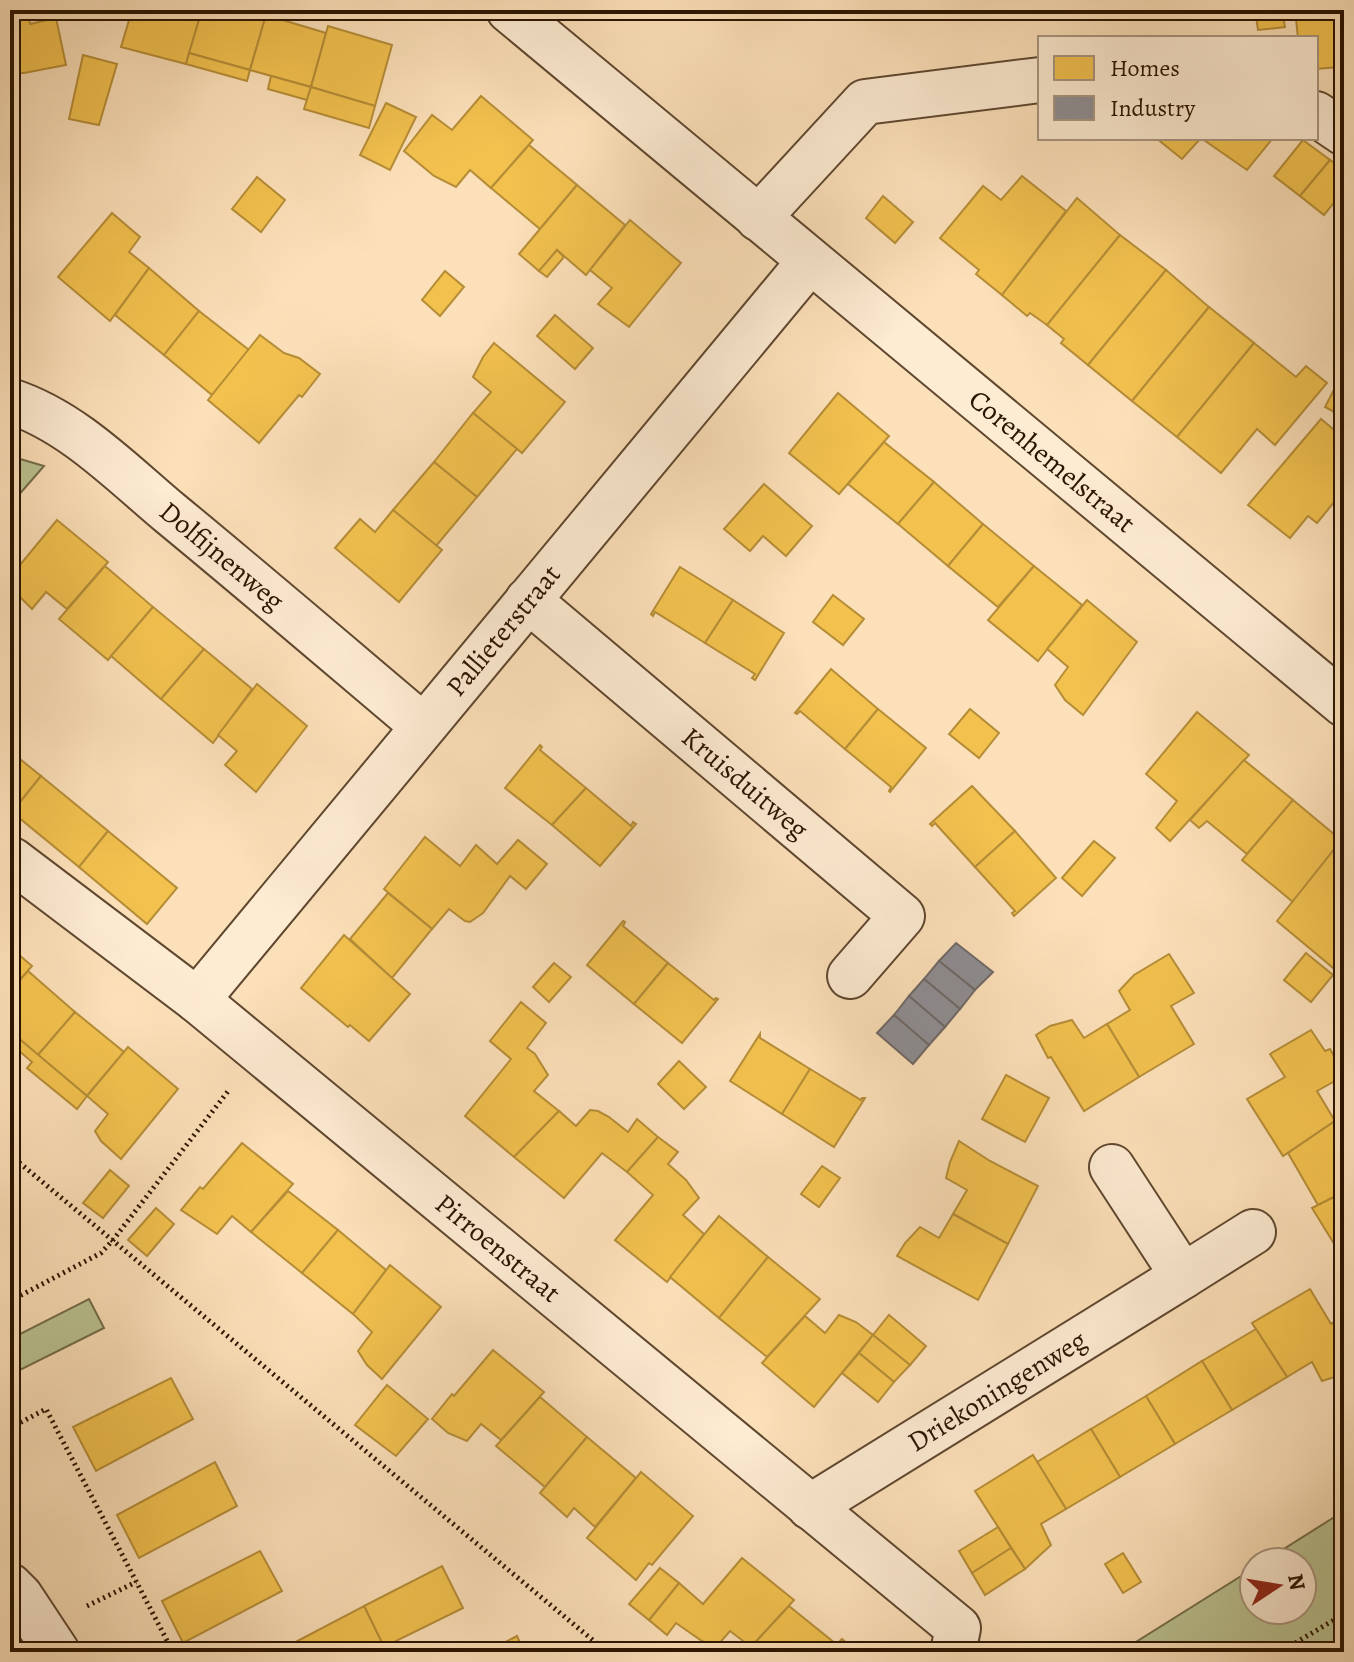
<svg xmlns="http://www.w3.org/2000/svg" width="1354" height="1662" viewBox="0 0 1354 1662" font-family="Alegreya,serif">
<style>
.green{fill:#bbc392;stroke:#736c4a;stroke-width:2}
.homes{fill:#f2c14e;stroke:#b68d37;stroke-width:2}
.industry{fill:#8d8d92;stroke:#706966;stroke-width:2}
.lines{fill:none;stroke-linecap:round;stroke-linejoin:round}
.street-casing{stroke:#5f472f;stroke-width:48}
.path{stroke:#2b1401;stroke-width:5;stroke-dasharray:2 4;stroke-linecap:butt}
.street{stroke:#fdebd2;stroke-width:44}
.labels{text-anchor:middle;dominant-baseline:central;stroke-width:8;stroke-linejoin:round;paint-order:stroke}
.street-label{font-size:28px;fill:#2b1401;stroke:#fdebd2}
</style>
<rect width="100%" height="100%" fill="#fce0b9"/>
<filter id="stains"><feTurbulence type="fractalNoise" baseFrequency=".0025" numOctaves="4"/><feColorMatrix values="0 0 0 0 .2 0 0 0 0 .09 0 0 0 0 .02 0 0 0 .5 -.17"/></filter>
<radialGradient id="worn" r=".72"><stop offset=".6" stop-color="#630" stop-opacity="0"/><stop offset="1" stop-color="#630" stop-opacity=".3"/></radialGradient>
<g class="green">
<path d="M10 456 44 466 10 505Z"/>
<path d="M89 1299 104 1328 10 1375V1339Z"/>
<path d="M1344 1511V1652H1120L1254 1568V1610H1302V1562H1263Z"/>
</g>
<g class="homes">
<path d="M10 10H27L30 24 56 18 66 65 24 73H10Z"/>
<path d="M132 10H202L186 64 121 47Z"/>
<path d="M202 10H248L266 15 250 70 189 53Z"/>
<path d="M1255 10H1282L1285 27 1258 30Z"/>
<path d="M266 15 326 33 311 87 250 70Z"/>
<path d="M1334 15 1339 67 1316 69V38H1298L1296 19Z"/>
<path d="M328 26 392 45 375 106 311 87Z"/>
<path d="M189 53 250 70 247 81 186 64Z"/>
<path d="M83 55 117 64 99 125 69 119Z"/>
<path d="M271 76 311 87 307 100 268 89Z"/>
<path d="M311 87 375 106 369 128 304 109Z"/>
<path d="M481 96 533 140 491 188 470 170 456 187 434 176 404 151 432 115 452 130Z"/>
<path d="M386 103 416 117 390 170 360 155Z"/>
<path d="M1156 138H1201L1182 159Z"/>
<path d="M1201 138H1273L1247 170Z"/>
<path d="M1303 140 1330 160 1300 196 1274 176Z"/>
<path d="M529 145 577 185 540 229 491 188Z"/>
<path d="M1330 160 1344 169V190L1324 215 1300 196Z"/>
<path d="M1022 176 1066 211 1002 295 976 274 979 270 940 238 983 186 1001 200Z"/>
<path d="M257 177 285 200 261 232 232 209Z"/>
<path d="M577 185 625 225 586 275 557 250 539 271 519 254Z"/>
<path d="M883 196 913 222 895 243 866 218Z"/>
<path d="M1077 198 1120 235 1047 325 1030 313 1027 316 1002 295Z"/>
<path d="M112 213 140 237 129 252 149 268 110 321 58 277Z"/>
<path d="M630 220 681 263 629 327 598 304 612 288 590 270Z"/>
<path d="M1120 235 1166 270 1088 365 1061 343 1064 339 1047 325Z"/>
<path d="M557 250 564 257 547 277 539 271Z"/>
<path d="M149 268 199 311 164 355 115 315Z"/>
<path d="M1166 270 1209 307 1132 401 1088 365Z"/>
<path d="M445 271 464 287 440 316 422 300Z"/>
<path d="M1209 307 1254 343 1177 437 1132 401Z"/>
<path d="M199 311 249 350 212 395 164 355Z"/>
<path d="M555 315 593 348 575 369 537 336Z"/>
<path d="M260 335 284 353 299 358 320 374 302 397 299 395 259 443 208 400Z"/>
<path d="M494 343 565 402 522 453 473 413 491 392 473 377 483 357Z"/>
<path d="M1254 343 1296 377 1306 366 1327 383 1275 445 1257 429 1221 473 1177 437Z"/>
<path d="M1342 374 1344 375V417L1325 407Z"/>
<path d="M838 393 889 436 839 494 789 453Z"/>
<path d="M473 413 517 449 477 497 434 462Z"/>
<path d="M1321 419 1344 438V465L1335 476 1344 484V490L1317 523 1308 516 1290 538 1248 505Z"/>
<path d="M884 442 934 482 898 524 848 484Z"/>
<path d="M434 462 477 497 436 546 393 510Z"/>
<path d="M934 482 983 524 948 566 898 524Z"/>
<path d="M764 484 812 526 786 556 763 536 750 551 724 529Z"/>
<path d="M393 510 442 550 399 602 335 548 360 519 375 532Z"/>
<path d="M57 520 108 562 67 609 46 592 32 609 10 587V577Z"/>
<path d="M983 524 1034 566 998 607 948 566Z"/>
<path d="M105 566 153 607 108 660 59 619Z"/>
<path d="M1034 566 1082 605 1038 661 988 620Z"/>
<path d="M680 567 733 600 705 643 655 612 653 616 651 614Z"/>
<path d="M833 595 864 619 843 645 813 622Z"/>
<path d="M733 600 784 633 755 680 752 678 755 674 705 643Z"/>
<path d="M1087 600 1137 642 1083 715 1065 700 1055 685 1068 667 1047 649Z"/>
<path d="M153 607 204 649 161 699 111 656Z"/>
<path d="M204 649 252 689 213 743 161 699Z"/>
<path d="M831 669 878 709 845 749 800 711 797 714 795 713Z"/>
<path d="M257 684 307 726 256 792 225 765 237 751 218 735Z"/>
<path d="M878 709 926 748 890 792 889 791 891 787 845 749Z"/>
<path d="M970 709 999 733 979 758 949 734Z"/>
<path d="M1197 712 1249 755 1170 841 1156 828 1177 801 1146 774Z"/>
<path d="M540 745 542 747 540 750 586 788 552 825 505 788Z"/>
<path d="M10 751 41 776 12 812 10 811Z"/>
<path d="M1244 760 1293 800 1247 854 1207 821 1199 828 1190 820Z"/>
<path d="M41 776 108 831 79 867 12 812Z"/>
<path d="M972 786 1015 831 975 867 935 823 932 826 930 824Z"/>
<path d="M586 788 631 826 633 822 636 824 600 866 552 825Z"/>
<path d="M1293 800 1341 840 1293 902 1242 860Z"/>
<path d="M108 831 177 888 147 924 79 867Z"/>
<path d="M1015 831 1056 878 1014 916 1012 913 1015 911 975 867Z"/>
<path d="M425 837 460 866 476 845 497 864 518 840 547 864 526 889 510 876 483 913 470 922 465 921 449 909 432 929 384 889Z"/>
<path d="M1344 837V977L1277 921Z"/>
<path d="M1094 841 1115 858 1082 896 1062 878Z"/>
<path d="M388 893 432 929 392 978 350 939Z"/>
<path d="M623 921 625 922 623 926 668 963 634 1004 587 965Z"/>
<path d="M344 935 410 994 369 1041 350 1025 348 1027 301 988Z"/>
<path d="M10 947 32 966 10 991Z"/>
<path d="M1306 953 1333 975 1311 1002 1284 980Z"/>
<path d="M1169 954 1194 993 1171 1006 1194 1044 1139 1077 1107 1024 1130 1010 1119 991 1134 975Z"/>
<path d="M554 963 571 977 549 1002 533 987Z"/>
<path d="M668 963 714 1000 716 998 718 999 682 1043 634 1004Z"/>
<path d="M28 971 75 1012 38 1055 10 1031V991Z"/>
<path d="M521 1002 546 1023 527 1048 535 1054 548 1075 534 1091 559 1111 514 1157 465 1116 511 1059 490 1041Z"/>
<path d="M75 1012 124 1052 87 1096 38 1055Z"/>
<path d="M1072 1020 1084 1038 1107 1024 1139 1077 1084 1111 1051 1057 1048 1058 1036 1035 1050 1026Z"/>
<path d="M1311 1030 1325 1051 1330 1049 1344 1073V1076L1317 1091 1335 1121 1283 1156 1247 1099 1285 1077 1270 1054Z"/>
<path d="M10 1031 87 1096 77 1109 27 1068 32 1062 10 1043Z"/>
<path d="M760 1034V1038L810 1069 782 1114 730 1081Z"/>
<path d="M128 1047 178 1089 121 1159 101 1141 95 1131 108 1114 87 1096Z"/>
<path d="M679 1061 706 1087 684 1109 658 1084Z"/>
<path d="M810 1069 861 1100 862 1098H865L834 1147 782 1114Z"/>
<path d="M1006 1075 1049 1098 1025 1142 982 1119Z"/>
<path d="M590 1110 598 1111 609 1117 628 1132 637 1119 658 1137 627 1172 602 1153 564 1198 514 1157 559 1111 576 1126Z"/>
<path d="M1335 1121 1344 1137V1192L1318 1205 1288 1153Z"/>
<path d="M658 1137 678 1152 668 1164 686 1180 699 1198 683 1215 704 1234 667 1282 615 1240 653 1195 627 1172Z"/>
<path d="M959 1141 990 1161 1038 1186 1008 1244 953 1214 967 1190 946 1178 950 1162Z"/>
<path d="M242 1143 293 1184 251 1232 232 1216 217 1234 181 1210 200 1187 203 1189Z"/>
<path d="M822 1166 840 1178 819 1207 801 1194Z"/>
<path d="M110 1170 129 1186 103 1218 83 1203Z"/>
<path d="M288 1191 338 1230 302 1273 251 1232Z"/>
<path d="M1344 1192V1260L1312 1208Z"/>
<path d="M156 1208 174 1224 147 1256 128 1240Z"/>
<path d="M953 1214 1008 1244 978 1300 897 1256 905 1243 920 1227 939 1238Z"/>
<path d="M719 1216 768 1257 719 1318 670 1277Z"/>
<path d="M338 1230 386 1270 353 1314 302 1273Z"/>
<path d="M768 1257 820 1299 767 1357 719 1318Z"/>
<path d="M390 1265 441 1307 382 1379 367 1365 358 1351 372 1332 353 1314Z"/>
<path d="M1310 1289 1331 1324 1344 1317V1374L1322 1381 1312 1362 1287 1377 1252 1323Z"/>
<path d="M839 1315 856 1322 873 1335 814 1407 762 1363 805 1316 825 1333Z"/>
<path d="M889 1315 926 1346 910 1365 873 1335Z"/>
<path d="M1256 1329 1287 1377 1232 1410 1202 1361Z"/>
<path d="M873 1335 910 1365 894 1382 859 1353Z"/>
<path d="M493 1350 544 1392 501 1440 481 1424 467 1441 448 1433 432 1419 452 1394 454 1396Z"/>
<path d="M859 1353 894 1382 878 1402 842 1373Z"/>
<path d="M1202 1361 1232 1410 1175 1444 1146 1396Z"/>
<path d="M171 1378 193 1419 96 1471 73 1427Z"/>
<path d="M387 1385 428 1419 396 1456 355 1425Z"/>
<path d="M1146 1396 1175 1444 1120 1477 1091 1429Z"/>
<path d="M540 1397 587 1437 545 1487 496 1446Z"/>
<path d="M1091 1429 1120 1477 1066 1509 1037 1462Z"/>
<path d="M587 1437 636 1478 595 1527 574 1508 567 1517 540 1493Z"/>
<path d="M1033 1455 1066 1509 1041 1524 1051 1545 1025 1569 975 1491Z"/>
<path d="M215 1462 237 1506 139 1558 117 1515Z"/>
<path d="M641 1472 693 1516 652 1565 649 1563 636 1580 587 1538Z"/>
<path d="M998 1527 1011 1548 972 1573 959 1551Z"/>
<path d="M1011 1548 1025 1569 985 1595 972 1573Z"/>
<path d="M260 1551 282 1591 183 1643 162 1601Z"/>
<path d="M1123 1553 1141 1582 1123 1593 1105 1564Z"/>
<path d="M742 1558 794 1600 751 1647 730 1631 716 1647 702 1641 676 1623 667 1635 649 1620 679 1583 703 1604Z"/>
<path d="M442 1566 463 1608 384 1647 364 1606Z"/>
<path d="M660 1568 679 1583 649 1620 629 1604Z"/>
<path d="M364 1606 384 1647 375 1652H289L286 1647Z"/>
<path d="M789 1606 836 1644 830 1652H757L751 1647Z"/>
<path d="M517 1636 524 1652H486Z"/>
<path d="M842 1639 857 1652H830Z"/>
</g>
<g class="industry">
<path d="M956 943 993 972 975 990 939 961Z"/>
<path d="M939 961 975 990 960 1009 924 979Z"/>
<path d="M924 979 960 1009 945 1027 909 996Z"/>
<path d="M909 996 945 1027 929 1045 894 1015Z"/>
<path d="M894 1015 929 1045 913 1064 877 1033Z"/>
</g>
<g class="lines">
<g class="street-casing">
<g id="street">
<path id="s1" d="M509 10 1344 704"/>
<path d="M1316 114 1344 133"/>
<path d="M758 218 865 102 1040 80"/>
<path id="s2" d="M10 401C72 421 121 472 170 513 255 583 339 655 423 726"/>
<path id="s3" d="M528 600 902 916 850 976"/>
<path id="s4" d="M12 860 197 1000 958 1628 953 1652"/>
<path id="s5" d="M197 1000 810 261"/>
<path d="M1183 1276 1253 1232"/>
<path id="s6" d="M810 1507 1183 1276 1112 1167"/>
<path d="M10 1586 20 1596 57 1652"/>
</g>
</g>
<g class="path">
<path d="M10 1155 607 1652"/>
<path d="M10 1301 101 1253 113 1240 229 1090"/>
<path d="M10 1428 46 1409 173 1652"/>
<path d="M87 1606 136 1582"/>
<path d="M1280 1652 1344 1614"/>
</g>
<use href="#street" class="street"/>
</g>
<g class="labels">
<g class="street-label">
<text stroke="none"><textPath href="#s1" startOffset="706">Corenhemelstraat</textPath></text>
<text stroke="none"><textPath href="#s2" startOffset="264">Dolfijnenweg</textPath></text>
<text stroke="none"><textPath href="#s5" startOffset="480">Pallieterstraat</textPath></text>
<text stroke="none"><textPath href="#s3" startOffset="284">Kruisduitweg</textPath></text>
<text stroke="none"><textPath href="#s4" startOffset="622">Pirroenstraat</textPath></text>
<text stroke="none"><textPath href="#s6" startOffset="220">Driekoningenweg</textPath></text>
</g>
</g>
<rect width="1354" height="1662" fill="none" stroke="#fce0b9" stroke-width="40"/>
<rect x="12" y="12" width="1330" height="1638" fill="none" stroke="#2b1401" stroke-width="4"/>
<rect x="20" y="20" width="1314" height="1622" fill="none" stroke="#2b1401" stroke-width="2"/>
<rect x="1038" y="36" width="280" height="104" fill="#fdebd2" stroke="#a9957e" stroke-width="2"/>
<rect x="1054" y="56" width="40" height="24" fill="#f2c14e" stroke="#a9957e" stroke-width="2"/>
<text x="1110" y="76" font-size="24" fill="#2b1401">Homes</text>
<rect x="1054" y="96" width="40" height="24" fill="#8d8d92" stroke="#a9957e" stroke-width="2"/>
<text x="1110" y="116" font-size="24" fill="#2b1401">Industry</text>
<g transform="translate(1278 1586) rotate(78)"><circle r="38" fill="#fdebd2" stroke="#a9957e" stroke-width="2"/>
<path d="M0-6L14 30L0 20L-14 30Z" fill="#8f2418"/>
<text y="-12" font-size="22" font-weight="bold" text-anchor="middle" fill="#2b1401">N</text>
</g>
<rect width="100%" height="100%" filter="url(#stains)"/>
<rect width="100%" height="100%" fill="url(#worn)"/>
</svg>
